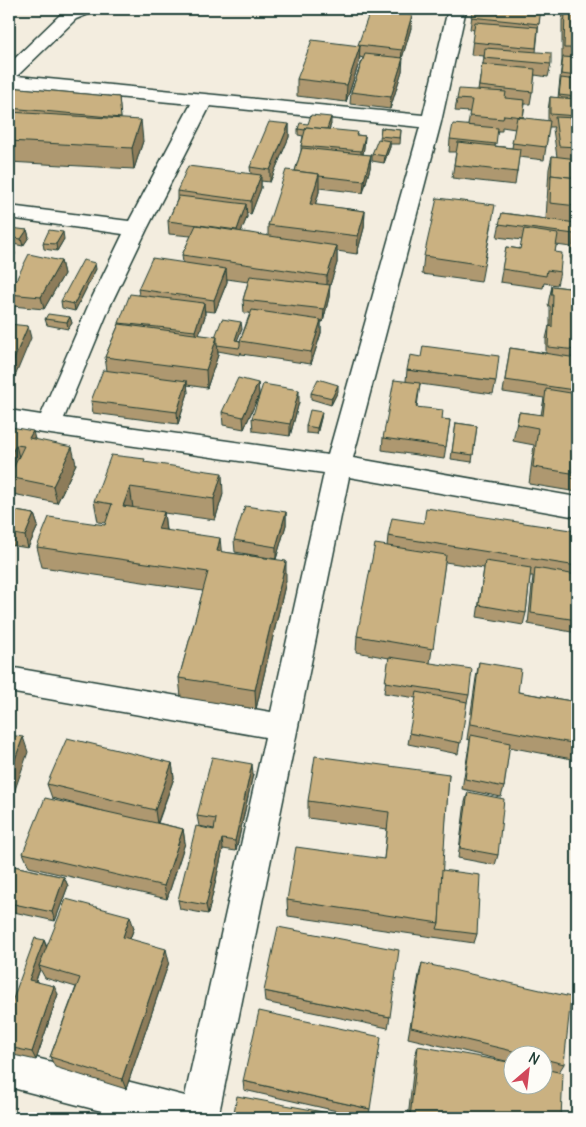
<svg xmlns="http://www.w3.org/2000/svg" width="586" height="1127" viewBox="0 0 586 1127" font-family="Delius,sans-serif">
<style>
.lines{fill:none;stroke-linecap:round;stroke-linejoin:round}
.minor-casing{stroke:#1f3d34;stroke-width:3}
.minor{fill:#fdfcf7;fill-rule:evenodd}
.wall{fill:#ae986f;stroke:#1f3d34;fill-rule:evenodd}
.shaded-wall{fill:#8d7c5a;stroke:#1f3d34}
.building{fill:#cab181;stroke:#1f3d34}
</style>
<rect width="100%" height="100%" fill="#f3eddf"/>
<filter id="ink" filterUnits="userSpaceOnUse"><feTurbulence type="fractalNoise" baseFrequency=".02" numOctaves="2"/><feDisplacementMap in="SourceGraphic" scale="10" xChannelSelector="R" yChannelSelector="G"/><feConvolveMatrix kernelMatrix="1 2 1 2 8 2 1 2 1" color-interpolation-filters="sRGB"/></filter>
<g filter="url(#ink)">
<g class="lines">
<g class="minor-casing">
<path id="minor" d="M70 9H94L91 13 76 19 17 76 423 115 448 9H466L441 122 353 458 577 497V517L349 477 218 1118H128L9 1087V1051L185 1096 265 737 9 692V667L271 712 324 473 9 428V410L41 415 89 304 123 234 9 218V206L129 221 191 104 9 87V64L64 11ZM210 106 420 127 328 455 64 418 111 304 147 229Z"/>
</g>
<use href="#minor" class="minor"/>
</g>
<g class="wall">
<path d="M473 9H554V13L540 12 536 52 551 64 548 77 535 75 530 104H525L523 118 548 121V110L550 97 558 98 562 60V20L563 14H558V9H577V224H576L575 229H577V259L570 258 571 247 556 245 555 252 560 272 557 285 544 283 543 288 500 282 506 247 520 249 522 240 497 237 502 213 546 219 549 169 552 156 557 157 553 129 554 127H549L544 160 519 157 515 185 452 178 456 152H449L450 139 468 125 470 112 455 111 457 99 478 91 482 64H483L484 56 471 55 474 30 470 29ZM502 127 515 129 512 148 495 146 497 131H502Z"/>
<path d="M411 28 402 58V71L390 109 350 104 351 92 363 58 360 57 359 63 346 102 297 96V79L358 45Z"/>
<path d="M9 87 119 97 121 119 143 141 134 169 9 162Z"/>
<path d="M289 124V137L270 182 261 181V188L251 214 246 213 247 217 241 232 268 236V225L295 171 301 151V146L303 136 298 135V129L308 124H331L329 130 357 135 365 136 363 155H371L370 168 363 193 319 188V192L315 205 365 211 364 228 357 254 337 251V263L330 285 329 297 323 322H321V333L311 364 241 354V352L240 355 218 351V355L207 388 187 385 188 393 178 424 93 413 91 401 107 371 105 357 119 324V323L139 295 138 289 183 263 182 255 191 236 169 234 168 221 177 200V191L251 174 250 167ZM227 279 248 282 243 300 244 313H250L240 341 237 340 242 329 215 337 199 335 205 316V311L215 312 227 282Z"/>
<path d="M381 128 401 130 400 144H390V147L384 163 372 161V154L380 139Z"/>
<path d="M492 223 481 282 422 274 424 256Z"/>
<path d="M27 230 29 237 23 246 13 244 15 254 9 266V231Z"/>
<path d="M64 239 57 251 44 249 43 243Z"/>
<path d="M61 261 64 274 44 309 12 306 9 293Z"/>
<path d="M96 269 75 311 62 308 61 301Z"/>
<path d="M552 286 577 289V363L574 393 577 394V492L529 484 534 445 513 441 519 412 541 415 544 398 503 392 510 348 546 353V339L549 326H550V306H548L549 299Z"/>
<path d="M70 317 72 323 68 329 47 325 45 319Z"/>
<path d="M407 370 496 381 493 394 420 384 417 407 442 419 450 420 444 459 382 450 383 438 406 381Z"/>
<path d="M258 383 259 395 244 429 223 425 222 412Z"/>
<path d="M338 391 331 405 311 399V393Z"/>
<path d="M299 402 290 436 253 431 252 418Z"/>
<path d="M322 412 321 418 317 434 306 433V426Z"/>
<path d="M456 423 477 426 472 462 451 459Z"/>
<path d="M9 430 35 439 76 464 57 503 13 494 10 482 9 484Z"/>
<path d="M145 462 223 494 215 520 164 513 166 530 221 552 247 555V554L235 552 234 540 286 512V525L276 559 264 557 286 581 256 709 181 697 179 678 203 591 42 567 37 547 105 525 106 523 98 522 94 501Z"/>
<path d="M9 510 34 514 38 526 28 548 9 545Z"/>
<path d="M424 523 577 531V633L528 624 533 576H530L526 613 523 625 477 617 484 568 445 562 430 663 469 695 466 706 458 754 408 744 416 698 384 693 389 658 356 652 357 636 387 546 388 536Z"/>
<path d="M479 662 518 692 577 702V760L509 747 504 787 501 797 462 789 470 740 467 739 476 678Z"/>
<path d="M172 763 174 778 158 823 183 829 185 843 167 899 29 867 23 853 106 812 52 798 47 784Z"/>
<path d="M253 774 236 851 223 849 208 914 180 909 178 900 214 829 199 826 197 816Z"/>
<path d="M449 774 442 870 477 934 474 943 288 916 287 900 384 859 387 829 308 818V801Z"/>
<path d="M468 792 498 855 495 865 458 858 465 802Z"/>
<path d="M9 865 64 877 68 886 55 921 9 911Z"/>
<path d="M134 928 130 939 169 962 126 1089 55 1067 50 1057 76 987 45 978 40 969 36 981 58 994 36 1060 9 1054V1010L44 940 47 947Z"/>
<path d="M422 963 564 1064 559 1072 561 1118H408L415 1056 418 1046 544 1084V1054H514V1063L408 1038 419 975Z"/>
<path d="M264 991 390 1017 388 1028 265 1002Z"/>
<path d="M243 1081 370 1109 368 1118 244 1090Z"/>
</g>
<g class="shaded-wall">
<path d="M412 15 411 28 401 62 402 50Z"/>
<path d="M360 46 359 63 346 102 347 85Z"/>
<path d="M403 58 402 71 390 109 391 97Z"/>
<path d="M331 117V124L326 139V132Z"/>
<path d="M141 120 143 141 134 169 132 148Z"/>
<path d="M289 124V137L270 182V170Z"/>
<path d="M365 136 364 148 361 164V151Z"/>
<path d="M390 141V147L384 163 385 156Z"/>
<path d="M371 155 370 168 363 193 364 181Z"/>
<path d="M319 174V192L310 222V204Z"/>
<path d="M261 175V188L251 214V201Z"/>
<path d="M246 204 247 217 237 242V230Z"/>
<path d="M365 211 364 228 357 254 358 236Z"/>
<path d="M27 230 29 237 23 246 21 239Z"/>
<path d="M63 232 64 239 57 251 56 244Z"/>
<path d="M12 241 15 254 9 266V248Z"/>
<path d="M337 246V263L330 285 329 297 323 322 324 309 327 294V276Z"/>
<path d="M61 261 64 274 44 309 41 297Z"/>
<path d="M95 263 96 269 75 311 74 304Z"/>
<path d="M226 269 227 282 215 312 214 300Z"/>
<path d="M204 303 205 316 196 344 195 331Z"/>
<path d="M70 317 72 323 68 329 67 322Z"/>
<path d="M321 320V333L311 364V352Z"/>
<path d="M241 322 242 329 235 346V340Z"/>
<path d="M28 326 31 338 9 391V371Z"/>
<path d="M217 337 218 355 207 388 206 370Z"/>
<path d="M187 381 188 393 178 424 177 412Z"/>
<path d="M258 383 259 395 244 429 243 417Z"/>
<path d="M338 385V391L331 405 332 398Z"/>
<path d="M299 390V402L290 436V424Z"/>
<path d="M322 412 321 418 317 434V428Z"/>
<path d="M33 431 37 448 29 438Z"/>
<path d="M16 445 20 462 9 477V458Z"/>
<path d="M72 447 76 464 57 503 53 486Z"/>
<path d="M222 473 223 494 215 520 214 499Z"/>
<path d="M130 487 133 508 123 506Z"/>
<path d="M164 512 166 532 158 529Z"/>
<path d="M286 512V525L276 559V547Z"/>
<path d="M34 514 38 526 28 548 25 536Z"/>
<path d="M220 538 222 558 217 551Z"/>
<path d="M286 561V581L256 709 255 690Z"/>
<path d="M23 737 28 752 9 807V776Z"/>
<path d="M172 763 174 778 157 824 155 810Z"/>
<path d="M252 764 253 774 236 851 235 841Z"/>
<path d="M183 829 185 843 167 899 164 886Z"/>
<path d="M222 839 223 849 208 914 206 905Z"/>
<path d="M64 877 68 886 55 921 52 912Z"/>
<path d="M130 916 134 928 126 949 123 937Z"/>
<path d="M44 940 47 949 39 966 40 969 33 988 29 980Z"/>
<path d="M166 949 169 962 126 1089 122 1079Z"/>
<path d="M54 986 58 994 36 1060 32 1052Z"/>
</g>
<g class="building">
<path d="M473 9H541L539 24 471 17Z"/>
<path d="M565 9H577V48H564Z"/>
<path d="M370 11 412 15 402 50 358 45Z"/>
<path d="M475 22 538 27 536 48 472 42Z"/>
<path d="M312 40 360 46 347 85 297 79Z"/>
<path d="M485 48 551 53V64L484 58Z"/>
<path d="M365 54 403 58 391 97 351 92Z"/>
<path d="M563 57 577 58V76L561 74Z"/>
<path d="M482 64 535 69 533 92 479 86Z"/>
<path d="M561 78 577 80V97L559 95Z"/>
<path d="M9 87 119 97 121 118 9 108Z"/>
<path d="M459 89 506 92 505 98 525 100 523 117 504 115 503 119 469 116 472 100 457 99Z"/>
<path d="M550 97 577 99V116L550 114Z"/>
<path d="M9 112 141 120 132 148 9 141Z"/>
<path d="M311 115 331 117 327 129 306 127 305 130 298 129 300 123 308 124Z"/>
<path d="M517 117 550 121 546 147 512 143Z"/>
<path d="M555 117 577 118V147L559 146Z"/>
<path d="M269 122 289 124 270 170 250 167Z"/>
<path d="M453 124 498 128 496 144 450 139Z"/>
<path d="M306 127 357 132 356 135 365 136 361 151 301 146Z"/>
<path d="M381 128 401 130 400 138 380 136Z"/>
<path d="M378 139 390 141 385 156 372 154Z"/>
<path d="M458 142 520 149 517 172 454 165Z"/>
<path d="M302 148 371 155 364 181 319 176V174L295 171Z"/>
<path d="M552 156 577 159V178L551 175V179Z"/>
<path d="M188 166 261 175 251 201 177 191Z"/>
<path d="M286 170 319 174 310 204 365 211 358 236 268 225Z"/>
<path d="M551 175 577 178V206L550 203Z"/>
<path d="M179 196 246 204 237 230 168 221Z"/>
<path d="M437 198 495 205 484 265 424 256Z"/>
<path d="M502 213 576 223 575 229H577V246H573L574 234 499 224Z"/>
<path d="M196 225 337 246 327 276 182 255Z"/>
<path d="M11 228 27 230 21 239 9 237V231Z"/>
<path d="M524 229 558 234 555 252 562 253 560 272 547 270 546 276 502 269 506 247 520 249Z"/>
<path d="M49 230 63 232 56 244 43 243Z"/>
<path d="M9 240 12 241 9 248Z"/>
<path d="M29 254 61 261 41 297 9 294Z"/>
<path d="M152 258 226 269 214 300 138 289Z"/>
<path d="M83 260 95 263 74 304 61 301Z"/>
<path d="M250 276 330 285 324 309 243 300Z"/>
<path d="M552 286 577 289V350L548 347 549 326 552 327 553 294H551Z"/>
<path d="M130 294 204 303 195 331 119 323Z"/>
<path d="M252 310 321 320 311 352 240 341Z"/>
<path d="M48 314 70 317 67 322 45 319Z"/>
<path d="M222 319 241 322 235 340 240 341V345L239 348 217 345V337H215Z"/>
<path d="M9 324 28 326 9 371Z"/>
<path d="M119 324 217 337 206 370 105 357Z"/>
<path d="M423 346 499 356 496 381 407 370 410 355 421 357Z"/>
<path d="M510 348 577 358 574 390 505 380Z"/>
<path d="M103 370 187 381 177 412 91 401Z"/>
<path d="M238 378 258 383 243 417 222 412Z"/>
<path d="M318 379 338 385 332 398 311 393Z"/>
<path d="M394 380 420 383 416 407 443 410 442 419 450 420 446 447 383 438Z"/>
<path d="M263 384 299 390 290 424 252 418Z"/>
<path d="M546 389 577 394V474L533 467 538 428 517 424 519 412 543 415Z"/>
<path d="M310 410 322 412 317 428 306 426Z"/>
<path d="M456 423 477 426 473 455 452 452Z"/>
<path d="M11 427 33 431 29 438 72 447 53 486 9 477 24 446 16 445 9 458V430Z"/>
<path d="M111 455 145 459 144 462 222 473 214 499 130 487 123 506 164 512 158 529 220 538 217 551 286 561 255 690 179 678 208 572 37 547 49 517 105 525 112 504 94 501Z"/>
<path d="M245 506 286 512 276 547 234 540Z"/>
<path d="M426 508 577 531V566L388 536 392 518 424 523Z"/>
<path d="M9 510 34 514 25 536 9 533Z"/>
<path d="M375 544 446 555 433 649 357 636Z"/>
<path d="M247 554 264 557V558L247 555Z"/>
<path d="M485 561 531 568 526 613 479 605Z"/>
<path d="M535 568 577 575V620L531 613Z"/>
<path d="M389 657 472 669 469 695 385 682Z"/>
<path d="M479 662 521 669 518 692 577 702V744L471 724Z"/>
<path d="M417 692 467 702 461 743 409 733Z"/>
<path d="M9 735 23 737 9 776Z"/>
<path d="M471 735 510 743 504 787 465 779Z"/>
<path d="M67 738 172 763 155 810 47 784Z"/>
<path d="M315 756 449 774 439 923 287 900 296 847 384 859 389 812 308 801Z"/>
<path d="M212 757 252 764 235 841 222 839 206 905 178 900 196 826 214 830 216 819 197 816Z"/>
<path d="M468 792 504 799 498 855 460 848Z"/>
<path d="M45 798 183 829 164 886 23 853Z"/>
<path d="M9 865 64 877 52 912 9 903Z"/>
<path d="M442 870 480 875 477 934 437 929 439 923Z"/>
<path d="M66 899 130 916 123 937 166 949 122 1079 50 1057 80 978 39 966Z"/>
<path d="M278 927 399 950 390 1017 264 991Z"/>
<path d="M35 938 44 940 29 980 54 986 32 1052 9 1047V1010Z"/>
<path d="M422 963 571 997 564 1064 544 1059V1054H525L411 1027Z"/>
<path d="M259 1011 381 1037 370 1109 243 1081Z"/>
<path d="M418 1046 514 1063V1084H544V1069L563 1073 561 1118H410Z"/>
<path d="M237 1096 355 1118H233Z"/>
</g>
</g>
<rect width="586" height="1127" fill="none" stroke="#fdfcf7" stroke-width="30"/>
<rect x="15" y="15" width="556" height="1097" fill="none" stroke="#1f3d34" stroke-width="2" filter="url(#ink)"/>
<g transform="translate(528 1070) rotate(28)"><circle r="24" fill="#fdfcf7" stroke="#a4b0a9"/>
<path d="M0-4L9 19L0 12L-9 19Z" fill="#d1495b"/>
<text y="-8" font-size="14" font-weight="bold" text-anchor="middle" fill="#1f3d34">N</text>
</g>
</svg>
